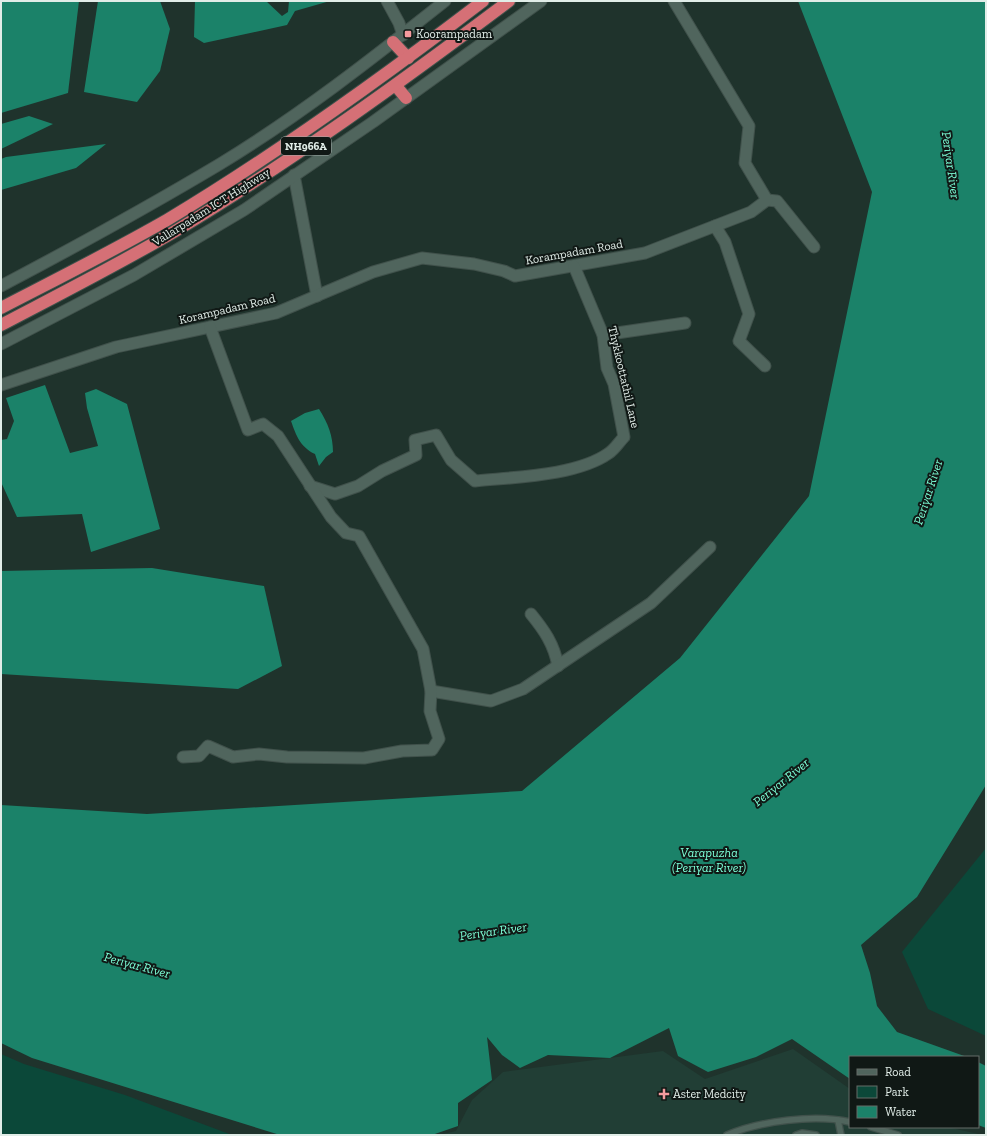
<svg xmlns="http://www.w3.org/2000/svg" width="987" height="1136" viewBox="0 0 987 1136" font-family="'Zilla Slab',serif">
<style>
.built{fill:#213e35}
.green{fill:#0b4839}
.water{fill:#1b8269}
.lines{fill:none;stroke-linecap:round;stroke-linejoin:round}
.service-casing{stroke:#40514b;stroke-width:8}
.minor-casing{stroke:#40514b;stroke-width:13}
.trunk-casing{stroke:#40514b;stroke-width:14}
.service{stroke:#50655d;stroke-width:5.5}
.minor{stroke:#50655d;stroke-width:11}
.trunk{stroke:#d57076;stroke-width:12}
.poi-dot{fill:#f59b9e;stroke:#101815;stroke-width:1.5}
.labels{text-anchor:middle;dominant-baseline:central;stroke-width:4;stroke-linejoin:round;paint-order:stroke}
.shield{fill:#101815;stroke:#a2ada9;stroke-width:1}
.shield-label{font-size:11px;font-weight:bold;fill:#e1ede8}
.poi-label{font-size:12px;fill:#e1ede8;stroke:#101815;text-anchor:start}
.street-label{font-size:12px;fill:#e1ede8;stroke:#101815}
.water-label{font-size:13px;font-style:italic;fill:#7dffd8;stroke:#101815}
</style>
<rect width="100%" height="100%" fill="#1f332c"/>
<path class="built" d="M793 1049 850 1089V1127H947L983 1135H439L456 1131 472 1100 503 1072 663 1051 705 1079Z"/>
<g class="green">
<path d="M986 848V1036L928 1009 902 952Z"/>
<path d="M1 1054 24 1064 125 1095 232 1135H1Z"/>
</g>
<g class="water">
<path d="M1 1H79L68 93 1 113Z"/>
<path d="M98 1H160L170 29 160 71 137 102 84 92Z"/>
<path d="M195 1H266L282 16 288 12 289 1H330L295 11 287 25 204 43 194 37Z"/>
<path d="M798 1H986V785L917 897 861 945 870 973 877 1006 897 1032 967 1057H850V1079L792 1039 756 1057 708 1072 678 1056 669 1028 610 1058 548 1055 520 1068 502 1055 487 1037 492 1080 458 1103V1126L432 1135H280L32 1058 1 1043V805L147 814 522 791 680 658 809 496 872 192Z"/>
<path d="M29 116 53 124 1 149V124Z"/>
<path d="M106 144 76 168 1 190V159L6 157Z"/>
<path d="M45 385 70 453 98 446 87 408 85 393 96 389 127 404 160 529 91 552 82 514 17 517 1 482V440L7 439 14 421 6 398Z"/>
<path d="M319 409C328 423 333 436 333 452L326 457 319 466 315 454C300 447 296 435 291 421L305 413Z"/>
<path d="M152 568 264 586 282 666 238 689 1 674V571Z"/>
<path d="M978 1062 986 1066V1128L978 1125Z"/>
</g>
<g class="lines">
<g class="service-casing">
<g id="service">
<path d="M838 1120 841 1135"/>
<path d="M871 1127 898 1135"/>
<path d="M727 1135C760 1121 815 1114 850 1122"/>
<path d="M796 1135 802 1133 816 1135"/>
</g>
</g>
<g class="minor-casing">
<g id="minor">
<path d="M387 1 399 23 403 35"/>
<path d="M294 175 317 296"/>
<path d="M767 200 777 201 814 247"/>
<path d="M715 226 725 242 749 314 739 341 765 366"/>
<path d="M1 286C75 247 148 207 220 164 299 116 372 59 445 1"/>
<path d="M603 335 685 323"/>
<path d="M1 344 134 275 244 210 373 122 541 1"/>
<path d="M1 385 116 347 276 313 373 272 422 258 474 264 504 271 515 276 645 253 751 212 767 200 745 163 749 126 674 1"/>
<path d="M310 486 335 494 358 486 382 471 416 455 415 440 436 435 451 460 475 481C514 477 577 476 609 453 615 449 619 442 624 437L614 384 607 368 603 335 574 266"/>
<path d="M531 614C544 630 554 644 558 666"/>
<path d="M431 691 491 701 523 689 651 603 710 547"/>
<path d="M183 757 199 756 208 746 233 757 259 754 287 757 364 758 402 751 432 750 439 739 430 711 431 691 423 649 359 536 346 533 331 517 278 436 263 424 248 430 210 327"/>
</g>
</g>
<g class="trunk-casing">
<g id="trunk">
<path d="M393 42 408 58"/>
<path d="M396 86 406 98"/>
<path d="M1 308C57 279 113 251 167 220 277 154 381 79 483 1"/>
<path d="M1 325C60 294 119 264 177 230 292 161 401 82 509 1"/>
</g>
</g>
<use href="#service" class="service"/>
<use href="#minor" class="minor"/>
<use href="#trunk" class="trunk"/>
</g>
<g class="poi-dot">
<rect x="404" y="30" width="8" height="8" rx="2"/>
<path d="M662 1088h4v4h4v4h-4v4h-4v-4h-4v-4h4z"/>
</g>
<g class="labels">
<rect class="shield" x="281" y="137" width="50" height="18" rx="3"/>
<g class="shield-label">
<text x="306" y="146">NH966A</text>
</g>
<g class="poi-label">
<text x="416" y="34">Koorampadam</text>
<text x="673" y="1094">Aster Medcity</text>
</g>
<g class="street-label">
<text transform="translate(211 207) rotate(-32)">Vallarpadam ICT Highway</text>
<text transform="translate(574 252) rotate(-10)">Korampadam Road</text>
<text transform="translate(227 309) rotate(-13)">Korampadam Road</text>
<text transform="translate(624 377) rotate(77)">Thykkoottathil Lane</text>
</g>
<g class="water-label">
<text transform="translate(951 165) rotate(82)">Periyar River</text>
<text transform="translate(928 492) rotate(-72)">Periyar River</text>
<text transform="translate(781 782) rotate(-39)">Periyar River</text>
<text x="709" y="852">Varapuzha<tspan x="709" dy="15">(Periyar River)</tspan></text>
<text transform="translate(493 931) rotate(-8)">Periyar River</text>
<text transform="translate(137 965) rotate(15)">Periyar River</text>
</g>
</g>
<rect width="987" height="1136" fill="none" stroke="#e1ede8" stroke-width="4"/>
<rect x="849" y="1056" width="130" height="72" fill="#101815" stroke="#646d69"/>
<rect x="857" y="1069" width="20" height="6" fill="#50655d" stroke="#646d69"/>
<text x="885" y="1076" font-size="12" fill="#e1ede8">Road</text>
<rect x="857" y="1086" width="20" height="12" fill="#0b4839" stroke="#646d69"/>
<text x="885" y="1096" font-size="12" fill="#e1ede8">Park</text>
<rect x="857" y="1106" width="20" height="12" fill="#1b8269" stroke="#646d69"/>
<text x="885" y="1116" font-size="12" fill="#e1ede8">Water</text>
</svg>
